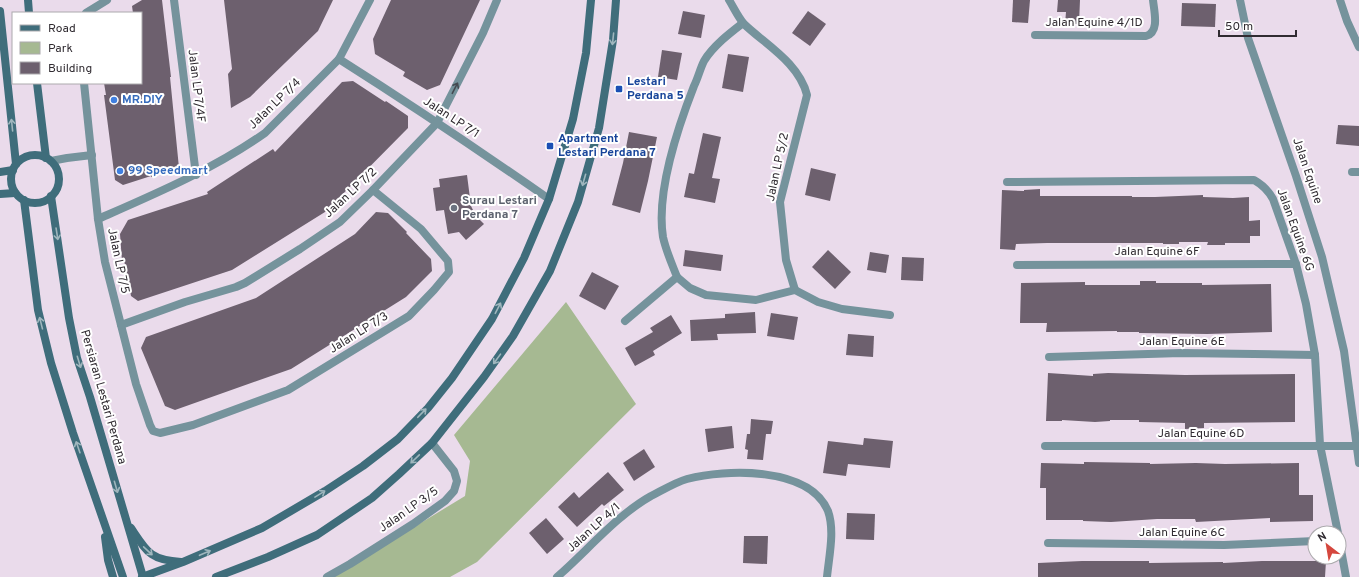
<svg xmlns="http://www.w3.org/2000/svg" width="1359" height="577" viewBox="0 0 1359 577" font-family="Overpass,sans-serif">
<style>
.green{fill:#a6b992}
.building{fill:#6d606e}
.lines{fill:none;stroke-linecap:round;stroke-linejoin:round}
.street{stroke:#75939c;stroke-width:8}
.secondary{stroke:#3f6d7b;stroke-width:8}
.oneway{stroke:#9fb6bd}
.oneway2{stroke:#454a51}
.transit-dot{fill:#1a4fb4;stroke:#fff;stroke-width:1.5}
.shop-dot{fill:#3f7fe0;stroke:#fff;stroke-width:1.5}
.worship-dot{fill:#6b7280;stroke:#fff;stroke-width:1.5}
.labels{text-anchor:middle;dominant-baseline:central;stroke-width:4;stroke-linejoin:round;paint-order:stroke}
.street-label{font-size:12px;fill:#302b31;stroke:#fff}
.transit-label{font-size:12px;font-weight:bold;fill:#164399;stroke:#fff;text-anchor:start}
.shop-label{font-size:12px;font-weight:bold;fill:#366cbe;stroke:#fff;text-anchor:start}
.worship-label{font-size:12px;font-weight:bold;fill:#5b616d;stroke:#fff;text-anchor:start}
</style>
<rect width="100%" height="100%" fill="#eadbeb"/>
<path class="green" d="M566 302 636 404 477 562 450 577H332L465 496 470 461 454 435Z"/>
<g class="building">
<path d="M142 0H162L171 77H170L179 168 151 177V176L123 185 115 180 104 95H106L104 83H141V13H133L132 6Z"/>
<path d="M224 0H333L318 31 250 97 231 108 228 74 232 69Z"/>
<path d="M391 0H480L440 85 427 90 403 76 405 72 375 54 373 39Z"/>
<path d="M1013 0H1030L1028 23 1012 22Z"/>
<path d="M1058 0H1080L1079 24H1065L1066 12H1057Z"/>
<path d="M1182 3 1216 4 1215 27 1181 26Z"/>
<path d="M683 11 705 15 701 38 678 34Z"/>
<path d="M808 11 826 24 810 46 792 33Z"/>
<path d="M662 50 682 53 677 80 658 77Z"/>
<path d="M728 54 749 57 743 92 722 88Z"/>
<path d="M353 81 385 102 386 101 408 116V128L325 212 232 270 138 301 131 296 124 260 122 261 120 234 128 220 208 194 207 192 273 149 275 152 342 82Z"/>
<path d="M1338 125 1359 126V146L1336 144Z"/>
<path d="M629 132 657 137 648 181 640 213 612 205 623 163Z"/>
<path d="M703 133 721 137 712 178 720 179 715 203 684 197 689 173 694 174Z"/>
<path d="M811 168 836 174 830 201 805 195Z"/>
<path d="M467 175 471 206 476 216 484 224 466 240 459 232 448 234 444 210 436 211 433 188 440 187 439 179Z"/>
<path d="M1040 189V196H1132V197H1155L1203 195V197L1233 198 1249 197V221L1260 220V236H1250V243H1225V245H1207L1208 242H1179V244H1163V243H1047L1016 244 1015 250 1000 249 1002 190 1024 191V190Z"/>
<path d="M376 212 388 213 407 232 406 233 431 259 432 271 406 297 291 369 175 410 165 406 141 348 146 337 256 298 355 234Z"/>
<path d="M685 250 723 255 721 271 683 266Z"/>
<path d="M828 250 851 272 835 289 812 267Z"/>
<path d="M870 252 889 255 886 273 867 270Z"/>
<path d="M902 257 924 258 923 281 901 280Z"/>
<path d="M592 272 619 286 605 310 579 296Z"/>
<path d="M1140 281H1156V283H1202V285L1271 284 1272 332 1207 334 1139 333V332H1117V331L1046 332 1047 323H1020L1021 283 1085 282V285H1140Z"/>
<path d="M755 312 756 333 717 334 718 340 691 341 690 320 725 318V314Z"/>
<path d="M771 313 798 317 794 340 767 336Z"/>
<path d="M671 315 682 333 653 351 655 355 635 366 625 348 653 332 650 328Z"/>
<path d="M848 334 874 336 873 357 846 355Z"/>
<path d="M1048 373 1093 376V374L1108 373 1185 375 1295 374V422L1204 423V428L1185 429V423L1139 422V420H1110V421L1095 422 1062 420V421H1046Z"/>
<path d="M751 419 773 421 771 434H766L763 460 747 459 748 450 745 449 747 434H750Z"/>
<path d="M732 426 734 448 708 452 705 429Z"/>
<path d="M864 438 893 441 890 468 848 464 846 476 823 473 828 441 863 445Z"/>
<path d="M644 449 655 467 634 481 623 463Z"/>
<path d="M1084 462 1150 463V464L1196 463 1225 464 1299 463V495H1313V521L1270 522V518L1196 522 1195 519H1157L1111 522 1083 521V520H1046V488H1040L1041 463 1084 464Z"/>
<path d="M608 472 624 490 604 506 602 504 577 527 558 507 574 492 579 498Z"/>
<path d="M847 513 875 514 874 540 846 539Z"/>
<path d="M546 518 564 539 547 554 529 533Z"/>
<path d="M744 536H768L767 564 743 563Z"/>
<path d="M1082 561H1149V563L1223 562V563L1262 561H1326L1325 577H1038V563Z"/>
</g>
<g class="lines">
<g class="street">
<path d="M174 0 196 175"/>
<path d="M729 0C734 8 738 17 744 24 766 45 799 63 807 95L780 202 786 260 795 290"/>
<path d="M1240 0 1248 38 1296 176 1322 257 1344 351 1359 463"/>
<path d="M1340 0 1347 21 1359 47"/>
<path d="M86 13 107 0"/>
<path d="M1035 35 1146 36C1160 32 1154 11 1153 0"/>
<path d="M339 59C410 104 480 151 549 199"/>
<path d="M84 83 98 219 105 262 136 384 150 425 153 431 160 433 193 425 288 390 409 316 434 290 449 272 448 261 421 229 373 190"/>
<path d="M51 161 67 158 92 155"/>
<path d="M1352 172H1359"/>
<path d="M1007 182 1254 180C1263 185 1268 190 1273 199L1296 264 1306 304 1315 355 1320 445 1338 533"/>
<path d="M98 219C155 194 214 169 265 133L339 59 370 0"/>
<path d="M1017 265 1296 264"/>
<path d="M677 277 690 288 706 295 756 300 795 290 818 302 842 309 890 315"/>
<path d="M625 321 677 277C672 264 666 251 663 237 656 193 678 127 694 86 698 78 700 69 704 61 713 46 730 33 743 23"/>
<path d="M121 325 185 302 236 287 245 283 300 249 340 222 373 190 437 123 483 33 497 0"/>
<path d="M1049 357 1181 353 1315 355"/>
<path d="M1045 446H1356"/>
<path d="M1339 539 1346 577"/>
<path d="M1048 543 1224 545 1315 541"/>
<path d="M327 577 350 564 413 524 445 501 454 491 457 481 454 471 432 443"/>
<path d="M557 577C587 551 617 515 651 496 661 491 676 482 687 479 725 469 809 466 828 511 835 531 829 556 827 577"/>
</g>
<g class="secondary">
<path d="M28 0 29 13"/>
<path d="M0 11 16 164"/>
<path d="M37 83 46 158"/>
<circle cx="35" cy="179" r="24"/>
<path d="M0 172 13 170"/>
<path d="M0 194 15 193"/>
<path d="M51 196 69 318 77 358 90 397 143 577"/>
<path d="M24 200 38 310 51 363 73 433 123 577"/>
<path d="M131 528C147 552 150 560 181 562"/>
<path d="M105 537 108 560 113 577"/>
<path d="M142 577 183 562 262 528 325 491 363 466 398 439 428 408 452 378 492 319 524 258 549 199 573 119 586 53 591 0"/>
<path d="M216 577 268 557 317 535 372 498 399 474 432 443 484 377 513 336 550 271 578 202 599 128 613 40 616 0"/>
</g>
</g>
<defs><path id="oneway-shaft" d="M-6 0H5M1.5-3L5.5 0L1.5 3" fill="none" stroke-width="1.6" stroke-linecap="round" stroke-linejoin="round"/></defs>
<g class="oneway">
<use href="#oneway-shaft" transform="translate(613 39) rotate(96)"/>
<use href="#oneway-shaft" transform="translate(12 125) rotate(-96)"/>
<use href="#oneway-shaft" transform="translate(584 180) rotate(106)"/>
<use href="#oneway-shaft" transform="translate(57 234) rotate(81)"/>
<use href="#oneway-shaft" transform="translate(498 308) rotate(-63)"/>
<use href="#oneway-shaft" transform="translate(41 323) rotate(-104)"/>
<use href="#oneway-shaft" transform="translate(497 359) rotate(126)"/>
<use href="#oneway-shaft" transform="translate(79 362) rotate(73)"/>
<use href="#oneway-shaft" transform="translate(422 413) rotate(-46)"/>
<use href="#oneway-shaft" transform="translate(78 447) rotate(-109)"/>
<use href="#oneway-shaft" transform="translate(415 459) rotate(136)"/>
<use href="#oneway-shaft" transform="translate(116 487) rotate(74)"/>
<use href="#oneway-shaft" transform="translate(320 494) rotate(-32)"/>
<use href="#oneway-shaft" transform="translate(148 551) rotate(43)"/>
<use href="#oneway-shaft" transform="translate(205 553) rotate(-23)"/>
</g>
<use class="oneway2" href="#oneway-shaft" transform="translate(455 88) rotate(-63)"/>
<g class="transit-dot">
<rect x="615" y="85" width="8" height="8" rx="2"/>
<rect x="546" y="142" width="8" height="8" rx="2"/>
</g>
<g class="shop-dot">
<circle cx="114" cy="100" r="4"/>
<circle cx="120" cy="171" r="4"/>
</g>
<circle class="worship-dot" cx="454" cy="208" r="4"/>
<g class="labels">
<g class="street-label">
<text x="1094" y="23">Jalan Equine 4/1D</text>
<text transform="translate(196 86) rotate(83)">Jalan LP 7/4F</text>
<text transform="translate(275 104) rotate(-44)">Jalan LP 7/4</text>
<text transform="translate(451 118) rotate(33)">Jalan LP 7/1</text>
<text transform="translate(778 167) rotate(-78)">Jalan LP 5/2</text>
<text transform="translate(1307 171) rotate(71)">Jalan Equine</text>
<text transform="translate(351 193) rotate(-43)">Jalan LP 7/2</text>
<text transform="translate(1295 230) rotate(70)">Jalan Equine 6G</text>
<text x="1157" y="252">Jalan Equine 6F</text>
<text transform="translate(118 261) rotate(78)">Jalan LP 7/5</text>
<text transform="translate(359 333) rotate(-32)">Jalan LP 7/3</text>
<text x="1182" y="342">Jalan Equine 6E</text>
<text transform="translate(103 397) rotate(74)">Persiaran Lestari Perdana</text>
<text x="1201" y="434">Jalan Equine 6D</text>
<text transform="translate(409 510) rotate(-35)">Jalan LP 3/5</text>
<text transform="translate(594 528) rotate(-42)">Jalan LP 4/1</text>
<text x="1182" y="533">Jalan Equine 6C</text>
</g>
<g class="transit-label">
<text x="627" y="82">Lestari<tspan x="627" dy="14">Perdana 5</tspan></text>
<text x="558" y="139">Apartment<tspan x="558" dy="14">Lestari Perdana 7</tspan></text>
</g>
<g class="shop-label">
<text x="122" y="100">MR.DIY</text>
<text x="128" y="171">99 Speedmart</text>
</g>
<g class="worship-label">
<text x="462" y="201">Surau Lestari<tspan x="462" dy="14">Perdana 7</tspan></text>
</g>
</g>
<rect x="12" y="12" width="130" height="72" fill="#ffffff" stroke="#acaaad"/>
<rect x="20" y="25" width="20" height="6" fill="#3f6d7b" stroke="#acaaad"/>
<text x="48" y="32" font-size="12" fill="#302b31">Road</text>
<rect x="20" y="42" width="20" height="12" fill="#a6b992" stroke="#acaaad"/>
<text x="48" y="52" font-size="12" fill="#302b31">Park</text>
<rect x="20" y="62" width="20" height="12" fill="#6d606e" stroke="#acaaad"/>
<text x="48" y="72" font-size="12" fill="#302b31">Building</text>
<g transform="translate(1327 545) rotate(329)"><circle r="19" fill="#ffffff" stroke="#acaaad"/>
<path d="M0-3L7 15L0 10L-7 15Z" fill="#d5473e"/>
<text y="-6" font-size="11" font-weight="bold" text-anchor="middle" fill="#302b31">N</text>
</g>
<path d="M1219 30v6h77v-6" fill="none" stroke="#302b31" stroke-width="2"/>
<text x="1225" y="30" font-size="12" fill="#302b31" stroke="#ffffff" stroke-width="3" paint-order="stroke">50 m</text>
</svg>
